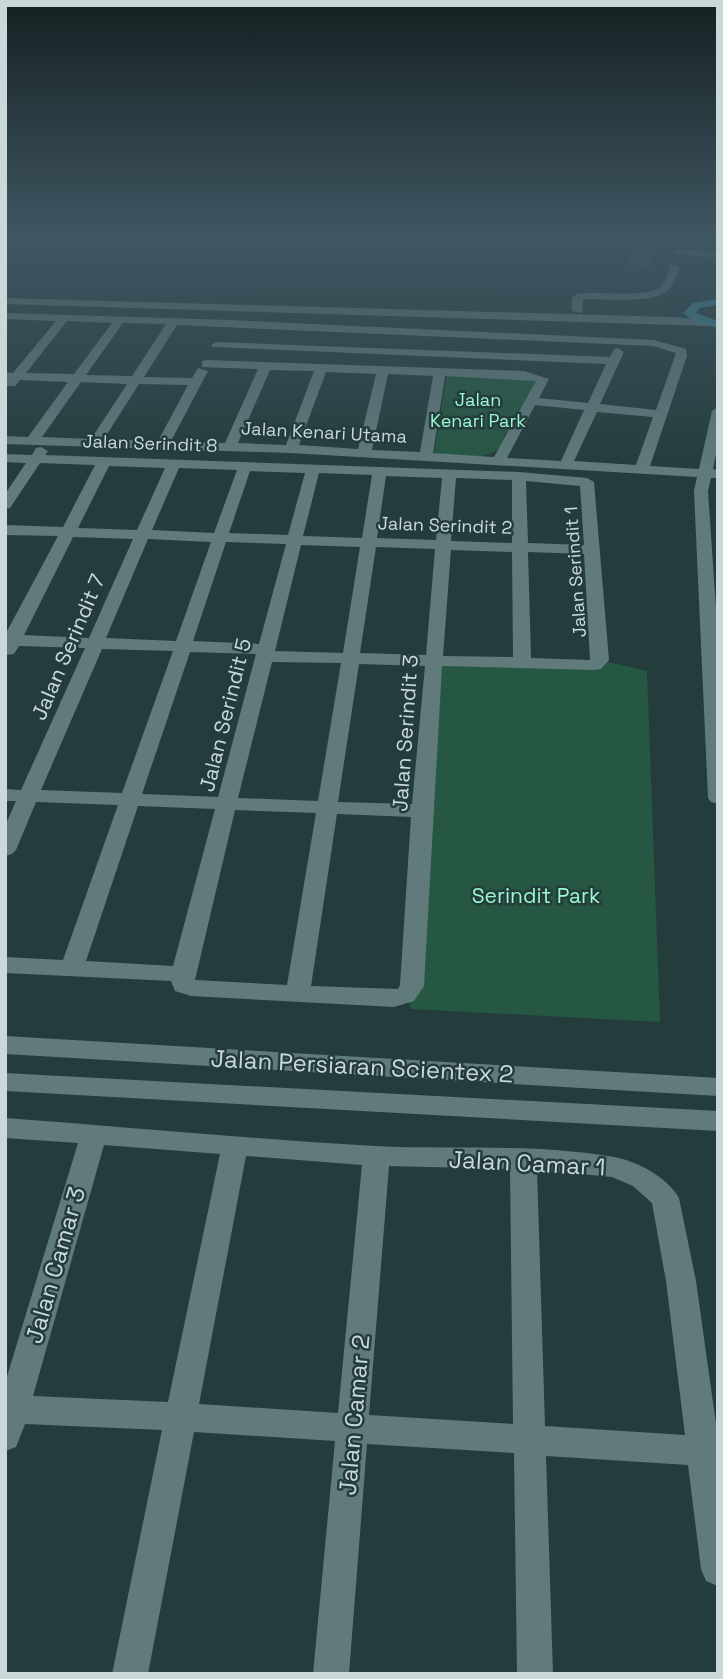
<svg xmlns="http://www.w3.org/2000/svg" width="723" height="1679" viewBox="0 0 723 1679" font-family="'Space Grotesk',sans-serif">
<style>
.green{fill:#255742}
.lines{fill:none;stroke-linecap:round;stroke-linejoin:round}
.minor{fill:#617b7c;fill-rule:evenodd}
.major{fill:#398999;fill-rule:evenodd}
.wall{fill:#324742}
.shaded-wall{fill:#293936}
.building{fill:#3a524d;stroke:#293936;stroke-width:2}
.labels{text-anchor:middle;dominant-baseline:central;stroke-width:5;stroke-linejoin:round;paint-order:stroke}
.far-park-label{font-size:18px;fill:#97f9cd;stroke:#253c3d}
.far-street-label{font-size:18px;fill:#cad8d9;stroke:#253c3d}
.street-label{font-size:21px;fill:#cad8d9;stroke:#253c3d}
.park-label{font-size:21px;fill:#97f9cd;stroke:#253c3d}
.near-street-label{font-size:24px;fill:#cad8d9;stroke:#253c3d}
</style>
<rect width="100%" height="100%" fill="#253c3d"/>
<g class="green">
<path d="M451 372 536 376 535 388 508 432 503 435 507 440C491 464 458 456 434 453L447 376Z"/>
<path d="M433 660H600L647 671 660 1022 411 1009 406 995Z"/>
</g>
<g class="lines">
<g class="minor">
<path d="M679 249 718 252V258L675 254V250Z"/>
<path d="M671 264 680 266C677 273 676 281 671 287 657 306 605 298 583 299L582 313 572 311V298L577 294C597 290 649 300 662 285 667 280 668 270 671 264Z"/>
<path d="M5 298 671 317 708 320 714 323 708 326 5 304Z"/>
<path d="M5 313 230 320 654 340 686 349 687 356 650 466 699 469 712 411 718 407V444L713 469 718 470V478H711L708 491 718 638V804L711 802 708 798 694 491 697 477 291 453 5 444V436L28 437 68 382 20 380 15 386H7L5 372 13 373 56 321 5 319ZM67 321 112 323 74 374 26 373ZM123 323 166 324 132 376 86 375ZM177 325 653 346 676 353 656 410 600 404 624 352 618 348 614 349 610 357 217 342 211 345 213 347 606 364 588 403 539 398 549 379 524 371 206 360 202 361V367L258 369 225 443 171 441 208 371 198 368 192 378 144 377ZM270 370 314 371 286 445 238 443ZM326 372 376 374 358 449 299 445ZM388 374 433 376 420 452 372 450ZM445 376 536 381 494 457 433 453ZM81 382 127 384 91 439 42 437ZM139 384 188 385 158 441 104 439ZM535 405 584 410 561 461 507 458ZM597 412 653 417 636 465 574 461Z"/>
<path d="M41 447 48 451 45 455 519 472 587 478 594 482 609 660 601 669 595 670 442 666 424 986 414 1001 394 1007 191 996 175 991 171 981 5 973V957L63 960 118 805 36 802 16 850 12 854 5 856V826L16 801H5V789L21 790 85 648 19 646 14 654 5 655V635L58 536 5 535V525L63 527 95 465 40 463 10 508 5 509V494L26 463 5 462V454L32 455 36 448ZM109 466 165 468 137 530 78 528ZM179 468 237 470 214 533 152 530ZM250 471 305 473 288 535 229 533ZM319 473 372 475 362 538 303 536ZM386 476 442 478 436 540 377 538ZM456 478 512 480V543L451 541ZM526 481 580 486 584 545 528 543ZM73 537 133 539 89 638 24 635ZM148 539 211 542 176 641 106 638ZM226 542 286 544 259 644 193 641ZM301 545 360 547 343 653 275 651ZM376 547 435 549 426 655 360 653ZM451 550 512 552 513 657 443 656ZM528 552 584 554 590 660 531 658ZM102 649 173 651 122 793 41 790ZM190 652 256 654 218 797 142 794ZM272 662 341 663 318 801 238 798ZM359 664 425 666 412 804 338 802ZM138 806 215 809 173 966 86 961ZM235 810 316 813 287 985 195 980ZM337 814 411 817 400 985 398 989 311 986Z"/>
<path d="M5 1036 718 1078V1096L5 1054Z"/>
<path d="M5 1073 718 1111V1131L5 1091Z"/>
<path d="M5 1118C128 1127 252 1139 375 1146 454 1150 535 1143 614 1157 637 1161 667 1177 679 1198L696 1281 718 1438V1586L706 1581 701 1569 688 1465 546 1456 553 1674H517L514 1453 367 1444 349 1674H313L335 1441 194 1432 148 1674H112L162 1430 25 1424 16 1447 5 1451V1383L78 1143 5 1138ZM104 1145 220 1154 168 1402 33 1396ZM246 1156 362 1165 338 1413 199 1404ZM389 1166 510 1169 513 1424 369 1415ZM537 1170 612 1177 633 1186 652 1203 666 1281 685 1435 545 1426Z"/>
</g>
<path class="major" d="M718 299V305L700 308 696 313 718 321V328L695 322 683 313 693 303Z"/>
</g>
<path class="wall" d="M639 237H664L650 274 625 272V267Z"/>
<path class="shaded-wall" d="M663 237H664L650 274V269Z"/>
<path class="building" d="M639 237H663L650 269 625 267Z"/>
<linearGradient id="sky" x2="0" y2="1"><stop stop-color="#142122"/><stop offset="0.5" stop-color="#405662"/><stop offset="1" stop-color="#405662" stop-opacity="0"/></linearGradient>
<rect width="723" height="472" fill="url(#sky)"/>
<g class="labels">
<g class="far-park-label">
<text x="478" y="399">Jalan<tspan x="478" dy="21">Kenari Park</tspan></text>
</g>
<g class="far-street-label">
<text transform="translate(324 432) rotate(3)">Jalan Kenari Utama</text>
<text transform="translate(150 443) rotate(2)">Jalan Serindit 8</text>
<text transform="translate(445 525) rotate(2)">Jalan Serindit 2</text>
<text transform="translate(575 572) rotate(-94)">Jalan Serindit 1</text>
</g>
<g class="street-label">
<text transform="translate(68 647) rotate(-67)">Jalan Serindit 7</text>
<text transform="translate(225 715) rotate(-76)">Jalan Serindit 5</text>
<text transform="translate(405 733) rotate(-86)">Jalan Serindit 3</text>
</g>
<g class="park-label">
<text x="536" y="895">Serindit Park</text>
</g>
<g class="near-street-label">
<text transform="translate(362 1066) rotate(3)">Jalan Persiaran Scientex 2</text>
<text transform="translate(527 1163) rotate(3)">Jalan Camar 1</text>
<text transform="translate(55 1265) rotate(-74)">Jalan Camar 3</text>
<text transform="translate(354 1415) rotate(-85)">Jalan Camar 2</text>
</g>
</g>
<rect width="723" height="1679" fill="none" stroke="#cad8d9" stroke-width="14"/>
</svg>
